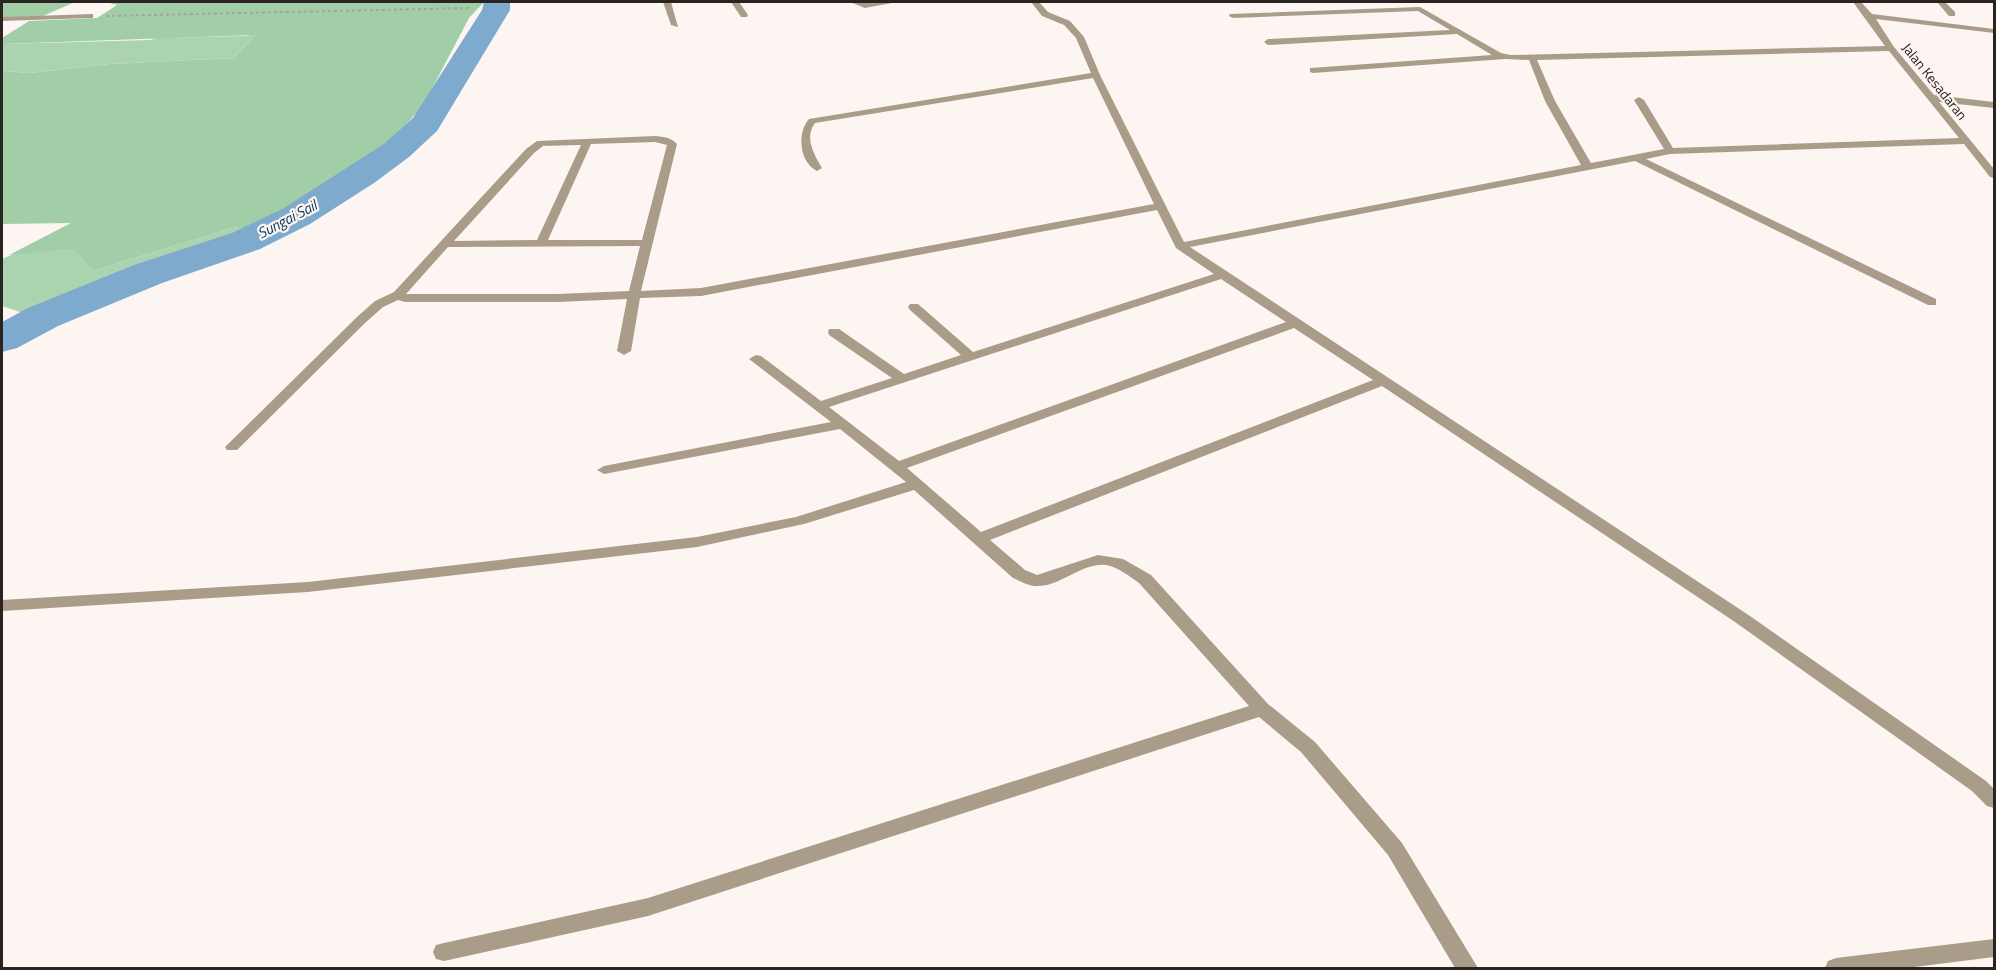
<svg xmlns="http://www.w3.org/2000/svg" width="1996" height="970" viewBox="0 0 1996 970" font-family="'Titillium Web',sans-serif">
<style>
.green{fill:#acd3b0}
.forest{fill:#a2cea7}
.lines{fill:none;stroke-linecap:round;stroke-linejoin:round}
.river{fill:#7eaace;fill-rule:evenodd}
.path{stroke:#a9a19e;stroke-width:2;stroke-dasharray:3 3;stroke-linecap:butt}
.minor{fill:#a99d89;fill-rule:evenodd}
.labels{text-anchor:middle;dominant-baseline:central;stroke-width:4.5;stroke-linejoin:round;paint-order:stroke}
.far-street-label{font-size:14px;fill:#2b2320;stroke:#fdf5f2}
.far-water-label{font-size:15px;font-style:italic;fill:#003558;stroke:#fdf5f2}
</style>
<rect width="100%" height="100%" fill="#fdf5f2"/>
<g class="green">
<path d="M257 34 233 58 110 64 30 73 2 71V44L150 40 157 38 245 36Z"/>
<path d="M236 227 248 232 239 237 91 286 23 313 2 306V259C22 249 52 249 74 251L92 271Z"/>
</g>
<g class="forest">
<path d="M2 2H105H75L43 16 2 18Z"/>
<path d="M106 2H484L469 18 424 104 384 150 248 232 236 227 92 271 74 251 59 250 9 255 71 223 2 224V71L30 73 110 64 233 58 256 35 2 44V38L29 21 97 18 117 5Z"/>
</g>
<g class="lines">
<path class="river" d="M484 2H510V10L437 131 409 157 374 183 310 224 260 249 162 283 58 326 17 348 2 352V322L28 308 134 265 232 233 284 208 348 167 385 143 413 118 482 10Z"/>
<path class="path" d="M106 16 470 8"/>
<g class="minor">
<path d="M663 2H671L678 27 671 25Z"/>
<path d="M731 2H739L748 15 747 17H741Z"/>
<path d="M850 2H897L865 8Z"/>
<path d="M1031 2H1039L1048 12 1070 21 1084 37 1100 75 1184 242 1581 165 1545 101 1529 60 1505 59 1313 73 1310 72V68L1492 55 1457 34 1268 45 1264 42 1268 39 1450 30 1418 11 1233 18 1229 16 1230 14 1420 7 1501 53 1511 55 1885 46 1853 2H1861L1872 14 1994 29V33L1876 19 1894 47 1934 95 1994 102V108L1939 102 1994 169V178L1990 177 1964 144 1670 154 1646 159 1936 299V305H1928L1635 161 1190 247 1747 614 1986 781 1994 789V808L1987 806 1972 791 1735 622 1382 386 990 540 1025 570 1037 575 1098 555 1123 559 1151 575 1268 704 1315 742 1402 843 1478 968H1455L1388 855 1301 752 1259 717 648 916 444 961 436 959 433 952 436 945 444 943 648 898 1249 706 1139 583C1129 576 1118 567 1106 565 1082 562 1059 588 1035 586 1028 586 1020 581 1013 578L914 490 804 524 697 547 308 592 2 611V600L308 582 697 537 796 517 906 482 840 429 604 474 597 470 604 466 831 422 749 359 756 355 761 356 821 401 892 378 829 335 828 332 829 329H839L904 374 961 355 910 310 908 307 910 304H918L973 352 1214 274 1176 248 1157 210 701 296 640 298 631 351 624 355 617 351 627 299 557 302H405L398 300 383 307 365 323 237 450H227L225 447 357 317 375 301 394 292 526 149 537 141 655 136C664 137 671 137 677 144L641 291 701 288 1154 204 1093 78 815 123C804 138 814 154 822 168L817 171C800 163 796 134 809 119L1091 73 1076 38 1064 25 1042 16ZM1889 51 1959 138 1673 148 1644 100 1639 97 1634 100 1664 149 1591 163 1555 101 1537 60ZM655 142 667 145 642 240H548L591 144ZM581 145 537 240 454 241 534 153 543 146ZM640 246 629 291 557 294H406L448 247ZM1221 279 1286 322 899 461 829 407ZM1294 328 1373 380 981 532 907 468Z"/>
<path d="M1937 2H1945L1955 12V16H1949Z"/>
<path d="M93 14V18H90L2 21V17Z"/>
<path d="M1994 939V957L1907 968H1825L1828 961 1836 958Z"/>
</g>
</g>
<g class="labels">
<g class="far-street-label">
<text transform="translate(1935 81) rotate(51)">Jalan Kesadaran</text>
</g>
<g class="far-water-label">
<text transform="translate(287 219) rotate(-28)">Sungai Sail</text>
</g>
</g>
<rect width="1996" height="970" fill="none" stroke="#2b2320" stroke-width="6"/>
</svg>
